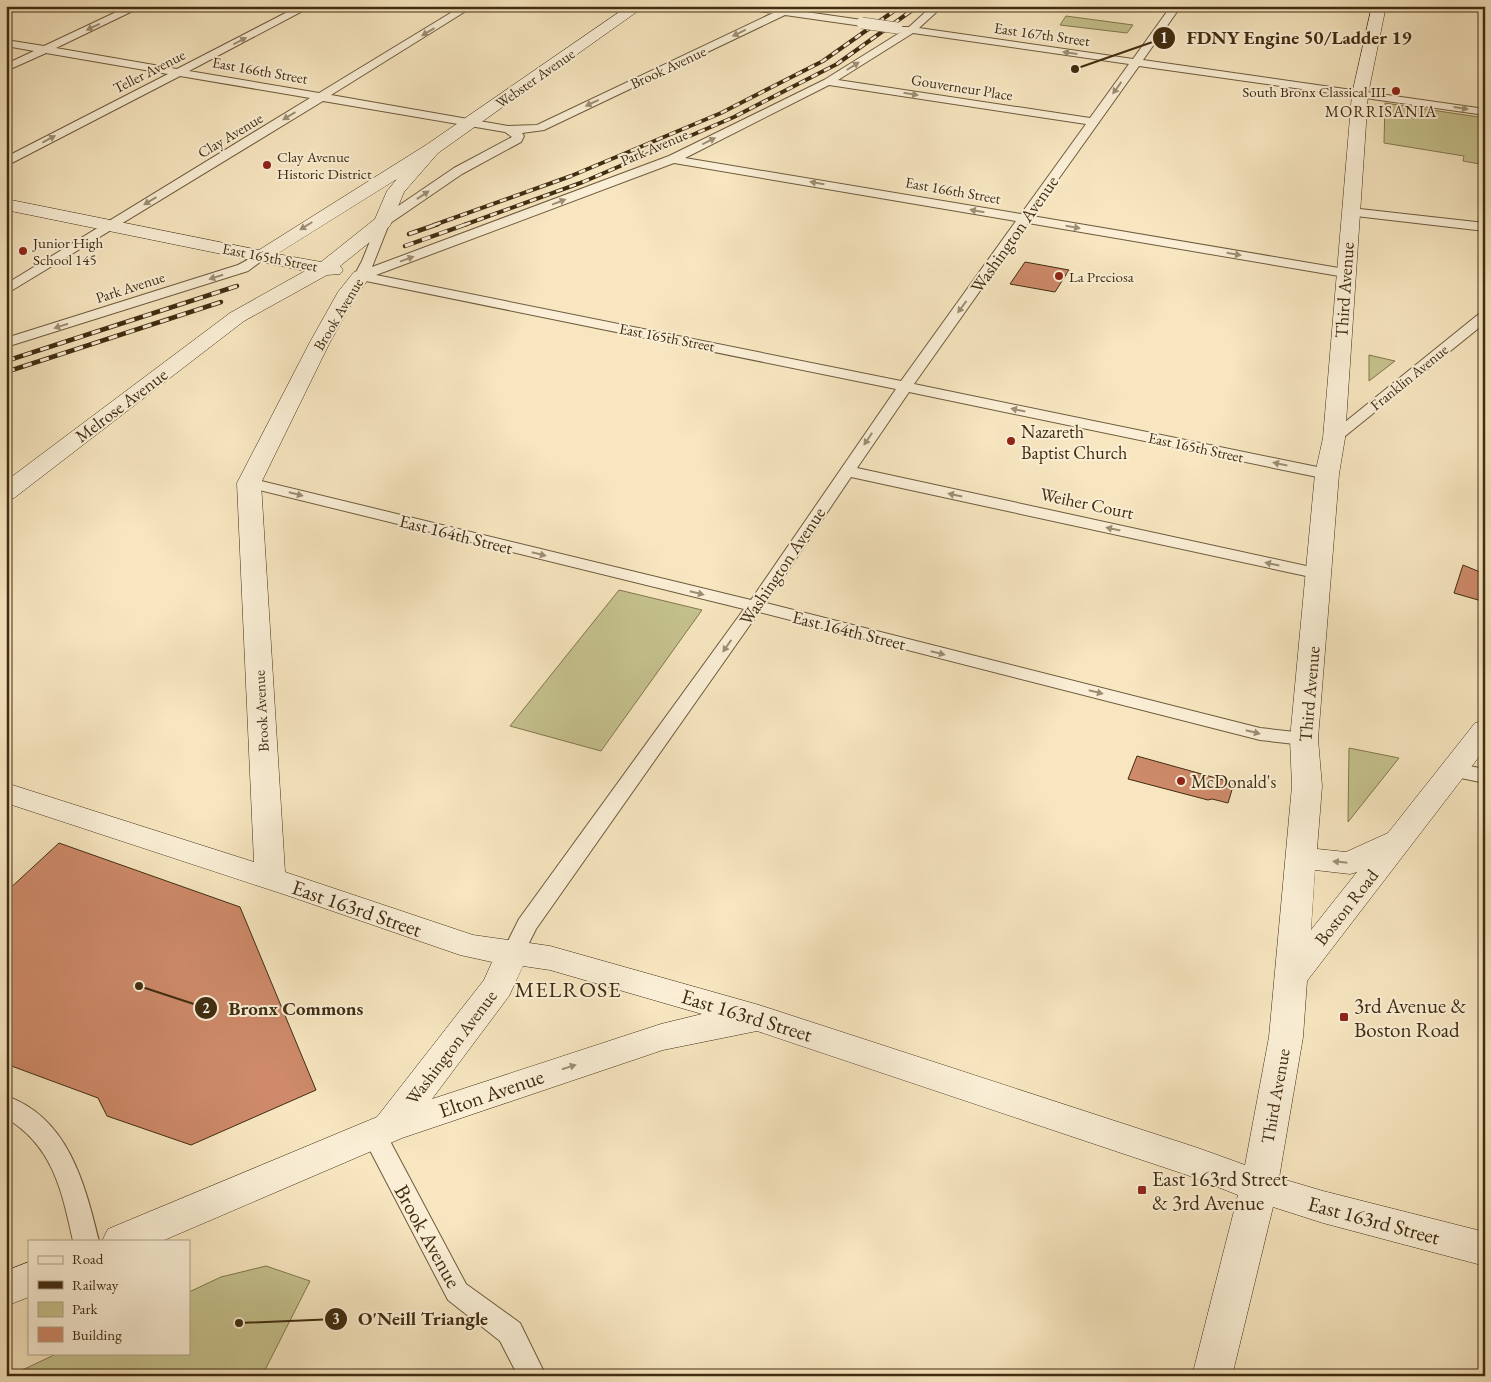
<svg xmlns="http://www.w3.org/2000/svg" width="1491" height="1382" viewBox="0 0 1491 1382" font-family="'EB Garamond',serif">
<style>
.green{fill:#c5c28d;stroke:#82774e}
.building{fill:#ce8a6a;stroke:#402c10}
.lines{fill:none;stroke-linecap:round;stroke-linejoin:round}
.street-casing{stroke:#6e5a3c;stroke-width:2}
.secondary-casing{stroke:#402c10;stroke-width:1}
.street{fill:#faefd6;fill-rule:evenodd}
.secondary{fill:#faefd6;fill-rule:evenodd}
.rail-far1-casing{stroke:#402c10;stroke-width:4}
.rail-casing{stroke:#402c10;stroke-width:4.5}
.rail-far1{stroke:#faefd6;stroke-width:2.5;stroke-dasharray:7;stroke-linecap:butt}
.rail{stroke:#faefd6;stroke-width:3;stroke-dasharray:9;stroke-linecap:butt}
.street-bridge-casing{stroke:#6e5a3c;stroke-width:12;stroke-linecap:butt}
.street-bridge{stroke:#faefd6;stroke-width:11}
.oneway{fill:#9d8e73}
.poi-dot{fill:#8f2418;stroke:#faefd6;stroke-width:2}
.labels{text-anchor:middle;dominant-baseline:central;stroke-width:4;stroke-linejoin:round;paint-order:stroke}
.far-street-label{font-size:15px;fill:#402c10;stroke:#faefd6}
.far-poi-label{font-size:15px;fill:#402c10;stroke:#faefd6;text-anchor:start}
.far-neighbourhood-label{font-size:16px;letter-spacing:1px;fill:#402c10;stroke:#faefd6}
.street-label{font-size:18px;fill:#402c10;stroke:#faefd6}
.poi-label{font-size:18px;fill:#402c10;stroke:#faefd6;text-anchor:start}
.near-street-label{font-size:21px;fill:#402c10;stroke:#faefd6}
.near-poi-label{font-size:21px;fill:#402c10;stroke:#faefd6;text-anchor:start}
.near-neighbourhood-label{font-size:22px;letter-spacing:1px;fill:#402c10;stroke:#faefd6}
.leader{fill:none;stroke:#402c10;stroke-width:2}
.callout-dot{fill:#402c10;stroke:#faefd6;stroke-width:2}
.mark-label{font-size:15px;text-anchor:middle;font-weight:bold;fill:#fff}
.callout-label{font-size:19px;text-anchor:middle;font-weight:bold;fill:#402c10;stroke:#faefd6;stroke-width:4;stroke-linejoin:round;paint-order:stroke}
</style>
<rect width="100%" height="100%" fill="#f7e6c0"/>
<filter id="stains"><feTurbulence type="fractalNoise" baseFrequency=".004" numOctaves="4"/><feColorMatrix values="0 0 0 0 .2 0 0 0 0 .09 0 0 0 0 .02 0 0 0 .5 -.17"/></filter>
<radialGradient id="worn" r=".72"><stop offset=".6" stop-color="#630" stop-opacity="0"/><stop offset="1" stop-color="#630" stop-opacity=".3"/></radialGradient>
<g class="green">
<path d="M1066 16 1133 25 1127 33 1060 25Z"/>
<path d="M1385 103 1485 118V165L1463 161 1464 156 1384 143Z"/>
<path d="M1369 355 1395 361 1369 381Z"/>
<path d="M619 590 702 610 601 751 510 726Z"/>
<path d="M1349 748 1399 758 1348 822Z"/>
<path d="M266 1266 310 1281 262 1376H10L58 1353H189V1292L221 1277Z"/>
</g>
<g class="building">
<path d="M1025 262 1069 270 1055 292 1010 284Z"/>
<path d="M1463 565 1485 574V602L1454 593Z"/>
<path d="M1137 756 1234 783 1228 803 1212 799 1208 800 1128 779Z"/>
<path d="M59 843 240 907 316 1090 191 1145 107 1116 98 1098 6 1064V892Z"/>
</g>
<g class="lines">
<g class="street-casing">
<g id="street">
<path d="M129 6H143L56 48 177 69 299 6H312L189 71 319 93 462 6H474L331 95 508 126 537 125 773 13 743 9 738 6 781 8 784 6H796L792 10 862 20 867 23 862 26 785 15 544 130 522 133 524 136 521 142 462 174 389 224 372 267 669 156 824 80 901 32 898 29 899 27H909L932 6H943L919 28 1133 59 1171 6H1181L1143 60 1485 109V115L1139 66 1032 216 1345 269 1350 270 1352 273 1350 276 1345 277 1028 223 914 384 1327 469 1333 471 1335 474 1333 477 1327 479 909 392 857 468 1320 569 1326 570 1329 574 1326 578 1320 579 851 477 766 603 1260 728 1304 733 1311 735 1314 739 1311 743 1304 745 1260 740 759 612 536 929 521 959 513 961 505 959 502 953 519 919 744 609 243 486 241 483 243 480 249 478 751 600 896 389 356 279 354 276 362 261 379 219 454 168 512 137 505 132 323 101 6 294V284L310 98 180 76 6 166V157L168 74 46 53 6 71V64L34 51 6 46V40L44 46ZM913 33 1129 64 1090 118 838 80ZM829 85 1086 124 1021 214 685 158ZM674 163 1016 221 901 381 376 275Z"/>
<path d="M1351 208 1485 223V231L1347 215 1345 212 1347 209Z"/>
<path d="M260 253 267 257 248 271 6 347V338L238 265Z"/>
<path d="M1485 312V323L1339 441H1329L1326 438 1329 435 1480 313Z"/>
<path d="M1453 763 1485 769V783L1446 775 1443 770 1446 765Z"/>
<path d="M6 1096C68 1117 85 1184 99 1241H73C62 1191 53 1146 6 1118Z"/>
<path d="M373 1123 382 1126 466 1284 520 1323 546 1376H518L500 1341 448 1300 361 1133 364 1126Z"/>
</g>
</g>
<g class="secondary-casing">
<g id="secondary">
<path d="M628 6H645L438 153 404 192 390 226 340 266 343 270 340 274 327 275 244 321 14 498 6 500V481L230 313 305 271 6 210V199L259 250 426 145ZM397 179 387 191 375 219 321 262 277 254Z"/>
<path d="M1372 6H1386L1368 94 1345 438 1339 474 1318 739 1322 786 1317 849 1346 852 1388 833 1475 723 1485 720V749L1307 981 1303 1037 1279 1178 1323 1191 1485 1232V1266L1323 1223 1273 1207 1232 1376H1192L1238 1195 1187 1175 757 1031 663 1050 402 1138 162 1241H102L108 1229 377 1117 484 980 492 962 460 955 286 895 6 803V783L254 862 237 483 310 342 338 292 354 272 361 270 368 272 371 276 357 294 330 342 261 483 285 872 473 935 550 946 759 1005 1198 1148 1245 1165 1269 1037 1292 786 1290 739 1315 474 1323 438 1352 94ZM1315 870 1350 874 1357 872 1311 930ZM523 966 550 970 702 1014 661 1024 432 1099 509 996Z"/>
<path d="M29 1262V1297L6 1306V1271Z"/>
</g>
</g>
<use href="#street" class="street"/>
<use href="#secondary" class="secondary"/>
<g class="rail-far1-casing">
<g id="rail-far1">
<path d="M434 225 571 176 721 113 823 61 901 6"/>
<path d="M464 225 583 182 734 117 837 64 918 6"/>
</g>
</g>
<g class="rail-casing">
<g id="rail">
<path d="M409 234 438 224"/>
<path d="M405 246 467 224"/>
<path d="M6 361 237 286"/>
<path d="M6 372 221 302"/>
</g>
</g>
<use href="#rail-far1" class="rail-far1"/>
<use href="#rail" class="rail"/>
<g class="street-bridge-casing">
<path id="street-bridge" d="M862 23 897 28"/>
</g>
<use href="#street-bridge" class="street-bridge"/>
</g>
<defs><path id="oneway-solid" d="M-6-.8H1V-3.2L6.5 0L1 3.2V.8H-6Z" transform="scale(1.25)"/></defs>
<g class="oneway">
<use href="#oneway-solid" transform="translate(93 27) rotate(155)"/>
<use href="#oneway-solid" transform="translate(428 32) rotate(149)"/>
<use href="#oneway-solid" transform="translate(739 33) rotate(154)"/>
<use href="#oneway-solid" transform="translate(240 41) rotate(-27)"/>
<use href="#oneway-solid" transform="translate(1070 53) rotate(-172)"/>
<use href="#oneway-solid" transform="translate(853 66) rotate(-32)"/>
<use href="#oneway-solid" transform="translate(1117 88) rotate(126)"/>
<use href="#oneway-solid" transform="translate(911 94) rotate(9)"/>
<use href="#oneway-solid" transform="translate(592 103) rotate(155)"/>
<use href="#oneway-solid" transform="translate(1461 108) rotate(8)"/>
<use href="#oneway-solid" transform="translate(289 116) rotate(149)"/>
<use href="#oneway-solid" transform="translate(49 139) rotate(-28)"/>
<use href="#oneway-solid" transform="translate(709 141) rotate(-26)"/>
<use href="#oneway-solid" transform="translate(817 183) rotate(-170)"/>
<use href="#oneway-solid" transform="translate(423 195) rotate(-34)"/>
<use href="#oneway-solid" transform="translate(150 201) rotate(149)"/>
<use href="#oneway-solid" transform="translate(559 202) rotate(-21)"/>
<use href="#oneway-solid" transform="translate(977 211) rotate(-170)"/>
<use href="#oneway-solid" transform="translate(306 226) rotate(148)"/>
<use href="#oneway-solid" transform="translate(1073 227) rotate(10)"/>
<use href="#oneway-solid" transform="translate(1234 254) rotate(10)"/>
<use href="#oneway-solid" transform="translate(407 259) rotate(-20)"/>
<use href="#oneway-solid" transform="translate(216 277) rotate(162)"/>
<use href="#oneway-solid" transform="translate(962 307) rotate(126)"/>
<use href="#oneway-solid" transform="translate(61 326) rotate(162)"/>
<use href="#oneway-solid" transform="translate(1018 410) rotate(-168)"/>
<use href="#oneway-solid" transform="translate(868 439) rotate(124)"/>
<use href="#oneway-solid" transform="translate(1280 464) rotate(-168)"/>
<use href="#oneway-solid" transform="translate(296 494) rotate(14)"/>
<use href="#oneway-solid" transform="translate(955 495) rotate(-168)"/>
<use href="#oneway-solid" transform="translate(1113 529) rotate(-168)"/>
<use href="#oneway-solid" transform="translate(539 554) rotate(14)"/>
<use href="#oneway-solid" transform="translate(1272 564) rotate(-168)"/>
<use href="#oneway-solid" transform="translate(697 593) rotate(14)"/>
<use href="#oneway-solid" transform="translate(727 646) rotate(125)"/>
<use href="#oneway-solid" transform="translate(938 653) rotate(14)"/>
<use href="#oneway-solid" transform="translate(1096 692) rotate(14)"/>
<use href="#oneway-solid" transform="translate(1253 732) rotate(14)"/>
<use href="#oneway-solid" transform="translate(1340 862) rotate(-174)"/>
<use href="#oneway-solid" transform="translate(569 1067) rotate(-17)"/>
</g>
<g class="poi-dot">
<circle cx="1396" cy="91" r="5"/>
<circle cx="267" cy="165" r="5"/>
<circle cx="23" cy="251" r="5"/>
<circle cx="1059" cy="276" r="5"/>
<circle cx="1011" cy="441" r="5"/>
<circle cx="1181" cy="781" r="5"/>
<rect x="1339" y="1012" width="10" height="10" rx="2.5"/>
<rect x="1137" y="1185" width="10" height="10" rx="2.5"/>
</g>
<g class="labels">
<g class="far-street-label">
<text transform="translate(1042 34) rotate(8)">East 167th Street</text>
<text transform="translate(668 67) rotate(-25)">Brook Avenue</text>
<text transform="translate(260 70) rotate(10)">East 166th Street</text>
<text transform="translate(149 71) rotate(-27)">Teller Avenue</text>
<text transform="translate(535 78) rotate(-35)">Webster Avenue</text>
<text transform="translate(962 87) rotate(9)">Gouverneur Place</text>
<text transform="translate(230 135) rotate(-31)">Clay Avenue</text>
<text transform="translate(654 147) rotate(-23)">Park Avenue</text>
<text transform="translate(953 190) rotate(10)">East 166th Street</text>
<text transform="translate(270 257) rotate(11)">East 165th Street</text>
<text transform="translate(130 287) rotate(-18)">Park Avenue</text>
<text transform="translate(338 314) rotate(-59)">Brook Avenue</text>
<text transform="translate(667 337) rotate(11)">East 165th Street</text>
<text transform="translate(1409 377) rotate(-39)">Franklin Avenue</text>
<text transform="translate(1196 447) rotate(12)">East 165th Street</text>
<text transform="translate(261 711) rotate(-93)">Brook Avenue</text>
</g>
<g class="far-poi-label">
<text x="1386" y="91" text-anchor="end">South Bronx Classical III</text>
<text x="277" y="156">Clay Avenue<tspan x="277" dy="17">Historic District</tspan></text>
<text x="33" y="242">Junior High<tspan x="33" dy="17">School 145</tspan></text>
<text x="1069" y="276">La Preciosa</text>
</g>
<g class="far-neighbourhood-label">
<text x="1381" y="111">MORRISANIA</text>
</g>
<g class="street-label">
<text transform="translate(1014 234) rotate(-55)">Washington Avenue</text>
<text transform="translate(1344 290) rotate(-86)">Third Avenue</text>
<text transform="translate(121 405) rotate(-37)">Melrose Avenue</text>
<text transform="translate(1087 503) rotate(12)">Weiher Court</text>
<text transform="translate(456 534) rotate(14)">East 164th Street</text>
<text transform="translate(782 566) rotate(-56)">Washington Avenue</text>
<text transform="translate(849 630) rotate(14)">East 164th Street</text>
<text transform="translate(1309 694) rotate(-85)">Third Avenue</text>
<text transform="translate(1346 907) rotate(-52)">Boston Road</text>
<text transform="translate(451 1047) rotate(-53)">Washington Avenue</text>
<text transform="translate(1275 1096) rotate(-80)">Third Avenue</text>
</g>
<g class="poi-label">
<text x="1021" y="431">Nazareth<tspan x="1021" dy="21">Baptist Church</tspan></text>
<text x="1191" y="781">McDonald's</text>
</g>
<g class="near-street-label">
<text transform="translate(357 908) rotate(19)">East 163rd Street</text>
<text transform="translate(747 1015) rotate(17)">East 163rd Street</text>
<text transform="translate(491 1093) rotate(-19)">Elton Avenue</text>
<text transform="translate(1374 1220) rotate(15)">East 163rd Street</text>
<text transform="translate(428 1236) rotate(61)">Brook Avenue</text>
</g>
<g class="near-poi-label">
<text x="1354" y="1005">3rd Avenue &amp;<tspan x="1354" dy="24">Boston Road</tspan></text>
<text x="1152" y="1178">East 163rd Street<tspan x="1152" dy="24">&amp; 3rd Avenue</tspan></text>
</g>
<g class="near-neighbourhood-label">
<text x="568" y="989">MELROSE</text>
</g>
</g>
<path class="leader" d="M1075 69L1164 38M139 986L206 1008M239 1323L336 1319"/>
<g class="callout-dot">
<circle cx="1075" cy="69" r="5"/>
<circle cx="139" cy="986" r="5"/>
<circle cx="239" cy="1323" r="5"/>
<circle cx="1164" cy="38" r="12"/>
<circle cx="206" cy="1008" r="12"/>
<circle cx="336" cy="1319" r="12"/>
</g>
<g class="mark-label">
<text x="1164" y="43">1</text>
<text x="206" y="1013">2</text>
<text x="336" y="1324">3</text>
</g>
<g class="callout-label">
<text x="1299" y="44">FDNY Engine 50/Ladder 19</text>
<text x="296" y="1015">Bronx Commons</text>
<text x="423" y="1325">O'Neill Triangle</text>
</g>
<rect width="1491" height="1382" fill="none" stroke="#f7e6c0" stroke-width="25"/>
<rect x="8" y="8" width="1476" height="1367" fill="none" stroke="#402c10" stroke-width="2.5"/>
<rect x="12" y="12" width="1466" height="1357" fill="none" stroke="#402c10"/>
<rect x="28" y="1240" width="162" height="115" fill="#faefd6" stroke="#b0a187"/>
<rect x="38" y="1256" width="25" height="8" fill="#faefd6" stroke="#b0a187"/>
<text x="72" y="1264" font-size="15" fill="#402c10">Road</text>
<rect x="38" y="1281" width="25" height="8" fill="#402c10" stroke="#b0a187"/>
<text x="72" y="1290" font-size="15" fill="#402c10">Railway</text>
<rect x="38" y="1302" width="25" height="15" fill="#c5c28d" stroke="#b0a187"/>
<text x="72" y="1314" font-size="15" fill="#402c10">Park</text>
<rect x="38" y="1327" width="25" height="15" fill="#ce8a6a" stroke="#b0a187"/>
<text x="72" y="1340" font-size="15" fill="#402c10">Building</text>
<rect width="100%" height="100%" filter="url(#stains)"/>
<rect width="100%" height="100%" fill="url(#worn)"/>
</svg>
